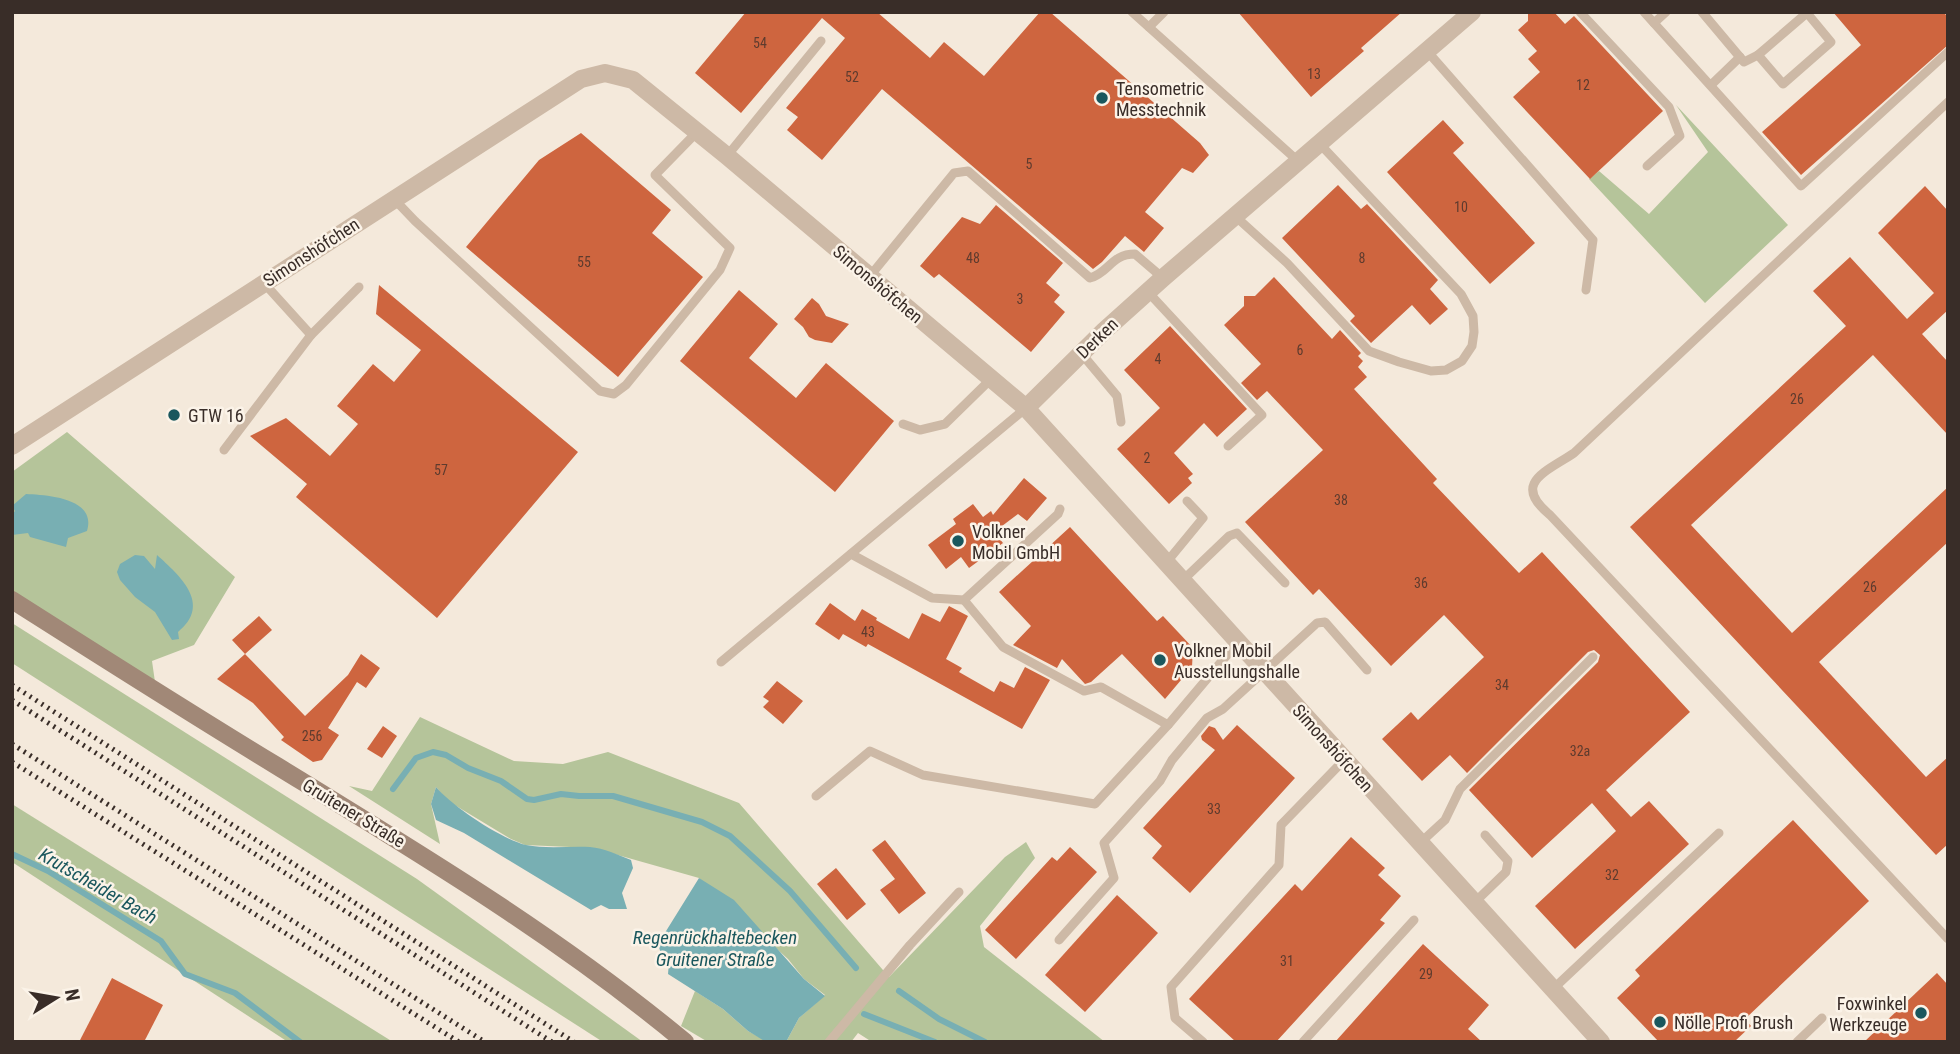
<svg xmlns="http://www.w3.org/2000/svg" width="1960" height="1054" viewBox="0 0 1960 1054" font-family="'Roboto Condensed',sans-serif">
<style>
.green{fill:#b5c49a}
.water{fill:#78afb3}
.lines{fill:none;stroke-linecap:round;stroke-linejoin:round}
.stream{stroke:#78afb3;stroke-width:6}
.building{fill:#ce653f}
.lane{stroke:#cdb9a6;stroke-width:9}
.street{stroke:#cdb9a6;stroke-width:18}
.secondary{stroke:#a18877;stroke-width:18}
.rail{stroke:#392d28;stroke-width:5;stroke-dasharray:2 5;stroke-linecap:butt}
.poi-dot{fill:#1a575d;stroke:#fbf3e8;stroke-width:2.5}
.labels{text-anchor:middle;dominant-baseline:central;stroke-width:5;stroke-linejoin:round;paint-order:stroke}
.number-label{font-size:14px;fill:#5e3b2e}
.poi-label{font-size:18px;fill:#392d28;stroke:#fbf3e8;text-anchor:start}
.street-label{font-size:18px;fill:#392d28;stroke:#fbf3e8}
.water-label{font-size:19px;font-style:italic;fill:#1a575d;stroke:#fbf3e8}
</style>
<rect width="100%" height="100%" fill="#f4e9db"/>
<g class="green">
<path d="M1676 105 1788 225 1705 303 1589 179 1599 171 1649 214 1708 152Z"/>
<path d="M67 432 235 577 194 645 152 661 155 682 12 591V472Z"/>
<path d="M12 623 417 879 643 1042H603L12 663Z"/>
<path d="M420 717 514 761 563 764 608 752 739 803 889 977 1005 857 1026 842 1035 858 980 926 984 947 1105 1042H872L858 1033 851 1042H786L799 1018 825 995 804 979 788 959 699 878 593 848 525 845 511 839 448 801 436 787 431 804 440 844 349 786 372 791Z"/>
<path d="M12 804 393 1042H288L12 862Z"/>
<path d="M695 991 723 1009 748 1031 768 1042H708L681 1026Z"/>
</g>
<g class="water">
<path d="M26 494C47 495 97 498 87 531L68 538 66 547 30 537 28 533 12 535V515L15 511 12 506Z"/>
<path d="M135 555 144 556 155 569 157 555C179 575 213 604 178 632L179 639 172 640 155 612 135 597 120 580 117 572 120 564Z"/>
<path d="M436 787C452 806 501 839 526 845 546 849 569 846 590 847 604 848 618 855 631 860L633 868 622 893 627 909H609L601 905 591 910 464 833 436 820 431 804Z"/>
<path d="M699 878 734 900 804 979 825 996 799 1018 786 1042H766L748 1031 723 1009 668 974 669 962 662 957 658 944Z"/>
</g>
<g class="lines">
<g class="stream">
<path d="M393 789 416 758 433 752 446 755 468 768 501 781 527 799 534 800 561 794 579 796H613L702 822 730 836 790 891 856 968"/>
<path d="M12 854 48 871 161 941 185 974 235 993 300 1042"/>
<path d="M899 991 939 1019 985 1042"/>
<path d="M864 1014 935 1042"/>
</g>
</g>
<g class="building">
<path d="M746 12H877L930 58 944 42 984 76 1040 12H1050L1200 143 1209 155 1193 173 1182 168 1145 212 1164 228 1144 252 1125 236 1102 262 1093 269 882 89 822 160 787 130 798 117 786 108 845 38 822 18 741 113 695 73Z"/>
<path d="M1238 12H1402L1361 48 1364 51 1311 97Z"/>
<path d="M1537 12H1554L1565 24 1574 16 1663 111 1590 179 1513 97 1540 72 1528 59 1537 51 1518 30 1528 21V13Z"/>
<path d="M1833 12H1943L1948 17V45L1801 175 1762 132 1861 45Z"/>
<path d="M1443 120 1464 143 1453 153 1535 243 1490 284 1387 172Z"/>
<path d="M581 133 671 210 652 233 703 277 618 377 466 247 539 160Z"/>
<path d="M1338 185 1361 209 1367 204 1438 280 1430 289 1448 309 1430 325 1412 305 1371 343 1350 321 1355 316 1282 238Z"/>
<path d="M1925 186 1948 211V310L1922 334 1948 362V435L1873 355 1691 525 1792 633 1948 487V542L1819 662 1926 777 1948 757V844L1936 855 1630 527 1846 326 1813 291 1850 257 1907 319 1934 293 1878 233Z"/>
<path d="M996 205 1063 263 1046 283 1060 295 1054 302 1065 312 1031 352 939 274 934 278 920 266 962 217 980 224Z"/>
<path d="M1274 277 1332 339 1340 330 1361 353 1358 356 1363 361 1358 367 1367 377 1354 389 1437 479 1433 483 1519 573 1542 552 1690 712 1606 790 1631 817 1649 801 1689 844 1575 949 1535 906 1616 831 1592 803 1532 858 1469 790 1598 662 1600 655 1594 650 1588 652 1467 773 1450 755 1422 781 1382 739 1411 712 1418 720 1484 657 1444 615 1391 666 1319 589 1313 595 1245 522 1323 450 1267 391 1257 400 1241 383 1261 364 1224 325 1244 306V296H1255Z"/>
<path d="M379 285 578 452 437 618 296 497 307 484 250 436 286 418 330 456 358 424 337 406 373 364 394 382 421 350 376 314Z"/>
<path d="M739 290 778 324 749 358 796 398 826 363 894 421 835 492 680 361Z"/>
<path d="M812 298 819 304 826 316 849 324 832 343 815 340 809 337 803 327 794 319Z"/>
<path d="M1170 326 1247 409 1217 437 1204 423 1174 453 1193 474 1188 478 1192 483 1169 504 1117 449 1160 408 1124 370Z"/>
<path d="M1024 478 1047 498 1027 521 1018 514 994 532 1003 543 969 568 961 557 946 569 928 545 956 524 953 519 973 504 983 517 991 511 993 515Z"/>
<path d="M1070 527 1157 621 1163 616 1193 648 1192 667 1165 699 1122 654 1091 682 1085 684 1062 659 1057 668 1013 645 1031 626 999 592Z"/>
<path d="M830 603 855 621 862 609 877 618 876 620 909 639 922 613 940 622 949 606 968 616 946 659 962 668 959 672 994 692 1000 681 1014 688 1025 667 1050 680 1022 729 868 644 866 647 843 634 839 640 815 624Z"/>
<path d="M259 616 272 630 245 654 305 716 348 675 361 654 380 668 366 688 357 682 328 728 339 735 322 760 313 762 281 740 284 737 253 703 217 679 245 654 232 640Z"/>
<path d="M777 681 803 701 783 724 763 707 769 701 763 697Z"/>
<path d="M1237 725 1295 778 1190 893 1152 858 1162 846 1143 828 1215 750 1202 740 1201 736 1209 726 1215 728 1223 740Z"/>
<path d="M383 726 397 736 382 758 367 749Z"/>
<path d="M1793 820 1869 901 1745 1019 1751 1026 1734 1042H1659L1617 998 1640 976 1635 970Z"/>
<path d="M1351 837 1385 868 1378 875 1401 896 1380 920 1385 923 1276 1042H1236L1189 999 1295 884 1302 891Z"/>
<path d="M885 840 926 893 899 914 880 890 895 879 872 850Z"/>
<path d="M1070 847 1097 872 1016 959 985 930 1052 857 1057 861Z"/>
<path d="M836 868 866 904 847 920 817 884Z"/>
<path d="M1117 895 1158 933 1085 1012 1045 975Z"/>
<path d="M1423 944 1489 1005 1468 1029 1482 1042H1335Z"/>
<path d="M1937 973 1948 985V1042H1864Z"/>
<path d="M112 978 163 1005 144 1042H79Z"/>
</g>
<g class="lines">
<g class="lane">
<path d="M1132 12 1298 161"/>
<path d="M1580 12 1669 107 1680 136 1647 166"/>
<path d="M1644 12 1801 186 1948 52"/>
<path d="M1702 12 1744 62 1758 55 1808 12"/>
<path d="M1654 23 1666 12"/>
<path d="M1149 27 1164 12"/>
<path d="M1427 51 1593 240 1586 290"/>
<path d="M1758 55 1783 84 1831 42 1807 13"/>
<path d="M1711 85 1740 57"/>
<path d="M1948 102 1574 453C1546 472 1511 483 1550 515L1948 939"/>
<path d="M727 156 821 41"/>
<path d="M394 199 415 221 600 391 614 394 626 385 720 270 730 248 655 175 697 132"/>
<path d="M1235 216 1287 263 1369 351 1399 362 1431 371 1446 370 1462 361 1472 346 1474 332 1473 316 1461 294 1318 142"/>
<path d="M870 276 954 173 968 171 1090 278C1109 273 1111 254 1135 254L1163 278"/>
<path d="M1148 292 1262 415 1228 446"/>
<path d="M311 335 359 287"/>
<path d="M1081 353 1117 396 1121 422"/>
<path d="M903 424 920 430 945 424 991 379"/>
<path d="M224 450 311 335 263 282"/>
<path d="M851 554 932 598 964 600 1058 514 1060 509"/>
<path d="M1166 563 1203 518 1187 501"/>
<path d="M1182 581 1229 536 1237 533 1285 583"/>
<path d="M964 600 1003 647 1084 691 1101 687 1168 725"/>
<path d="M721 662 1026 408"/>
<path d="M816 796 870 751 923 775 1095 804 1168 725 1238 642"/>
<path d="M1420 843 1445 820 1460 789 1593 657"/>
<path d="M1474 903 1506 872 1508 861 1485 835"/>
<path d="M1059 940 1114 878 1104 843 1160 781 1172 760 1207 718 1223 709 1317 623 1325 622 1367 670"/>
<path d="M1553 989 1719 833"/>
<path d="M829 1042 910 945 959 892"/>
<path d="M1203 1042 1175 1018 1171 987 1279 865 1281 825 1344 760"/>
<path d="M1303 1042 1414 920"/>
<path d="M1797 1042 1822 1018"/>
</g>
<g class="street">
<path d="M1026 408 1104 331 1163 278 1472 12"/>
<path d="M12 446 581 79 605 73 633 80 727 156 1026 408 1601 1042"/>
</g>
<path class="secondary" d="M12 600C100 656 188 712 277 766 417 852 559 937 685 1042"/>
<g class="rail">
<path d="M12 685 574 1042"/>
<path d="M12 700 552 1042"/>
<path d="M12 744 485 1042"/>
<path d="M12 762 459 1042"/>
</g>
</g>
<g class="poi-dot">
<circle cx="1102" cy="98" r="7"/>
<circle cx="174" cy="415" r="7"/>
<circle cx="958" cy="541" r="7"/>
<circle cx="1160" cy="660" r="7"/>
<circle cx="1921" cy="1013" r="7"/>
<circle cx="1660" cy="1022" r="7"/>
</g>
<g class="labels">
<g class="number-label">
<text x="760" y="43">54</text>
<text x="1314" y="74">13</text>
<text x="852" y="77">52</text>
<text x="1583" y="85">12</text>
<text x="1029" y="164">5</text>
<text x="1461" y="207">10</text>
<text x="973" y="258">48</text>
<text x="1362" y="258">8</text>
<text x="584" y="262">55</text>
<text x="1020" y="299">3</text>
<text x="1300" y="350">6</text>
<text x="1158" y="359">4</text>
<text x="1797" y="399">26</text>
<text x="1147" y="458">2</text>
<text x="441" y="470">57</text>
<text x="1341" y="500">38</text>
<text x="1421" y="583">36</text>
<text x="1870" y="587">26</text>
<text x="868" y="632">43</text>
<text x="1502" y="685">34</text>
<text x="312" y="736">256</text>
<text x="1580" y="751">32a</text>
<text x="1214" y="809">33</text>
<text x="1612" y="875">32</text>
<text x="1287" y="961">31</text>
<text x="1426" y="974">29</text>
</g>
<g class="poi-label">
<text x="1116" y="88">Tensometric<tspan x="1116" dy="21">Messtechnik</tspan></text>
<text x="188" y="415">GTW 16</text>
<text x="972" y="531">Volkner<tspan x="972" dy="21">Mobil GmbH</tspan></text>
<text x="1174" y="650">Volkner Mobil<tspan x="1174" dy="21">Ausstellungshalle</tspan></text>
<text x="1907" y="1003" text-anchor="end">Foxwinkel<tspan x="1907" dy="21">Werkzeuge</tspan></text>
<text x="1674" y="1022">Nölle Profi Brush</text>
</g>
<g class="street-label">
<text transform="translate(311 252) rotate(-33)">Simonshöfchen</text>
<text transform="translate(878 284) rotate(40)">Simonshöfchen</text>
<text transform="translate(1097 338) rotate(-44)">Derken</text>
<text transform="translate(1333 748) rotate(48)">Simonshöfchen</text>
<text transform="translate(354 813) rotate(31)">Gruitener Straße</text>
</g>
<g class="water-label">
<text transform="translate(98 886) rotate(30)">Krutscheider Bach</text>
<text x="715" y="937">Regenrückhaltebecken<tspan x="715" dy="22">Gruitener Straße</tspan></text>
</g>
</g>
<rect width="1960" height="1054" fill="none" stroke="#392d28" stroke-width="28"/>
<g transform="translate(56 998) rotate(79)" stroke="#fbf3e8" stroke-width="5" paint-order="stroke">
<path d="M0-5L12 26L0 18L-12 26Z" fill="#392d28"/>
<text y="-10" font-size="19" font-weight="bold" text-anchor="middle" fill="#392d28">N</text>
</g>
</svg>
